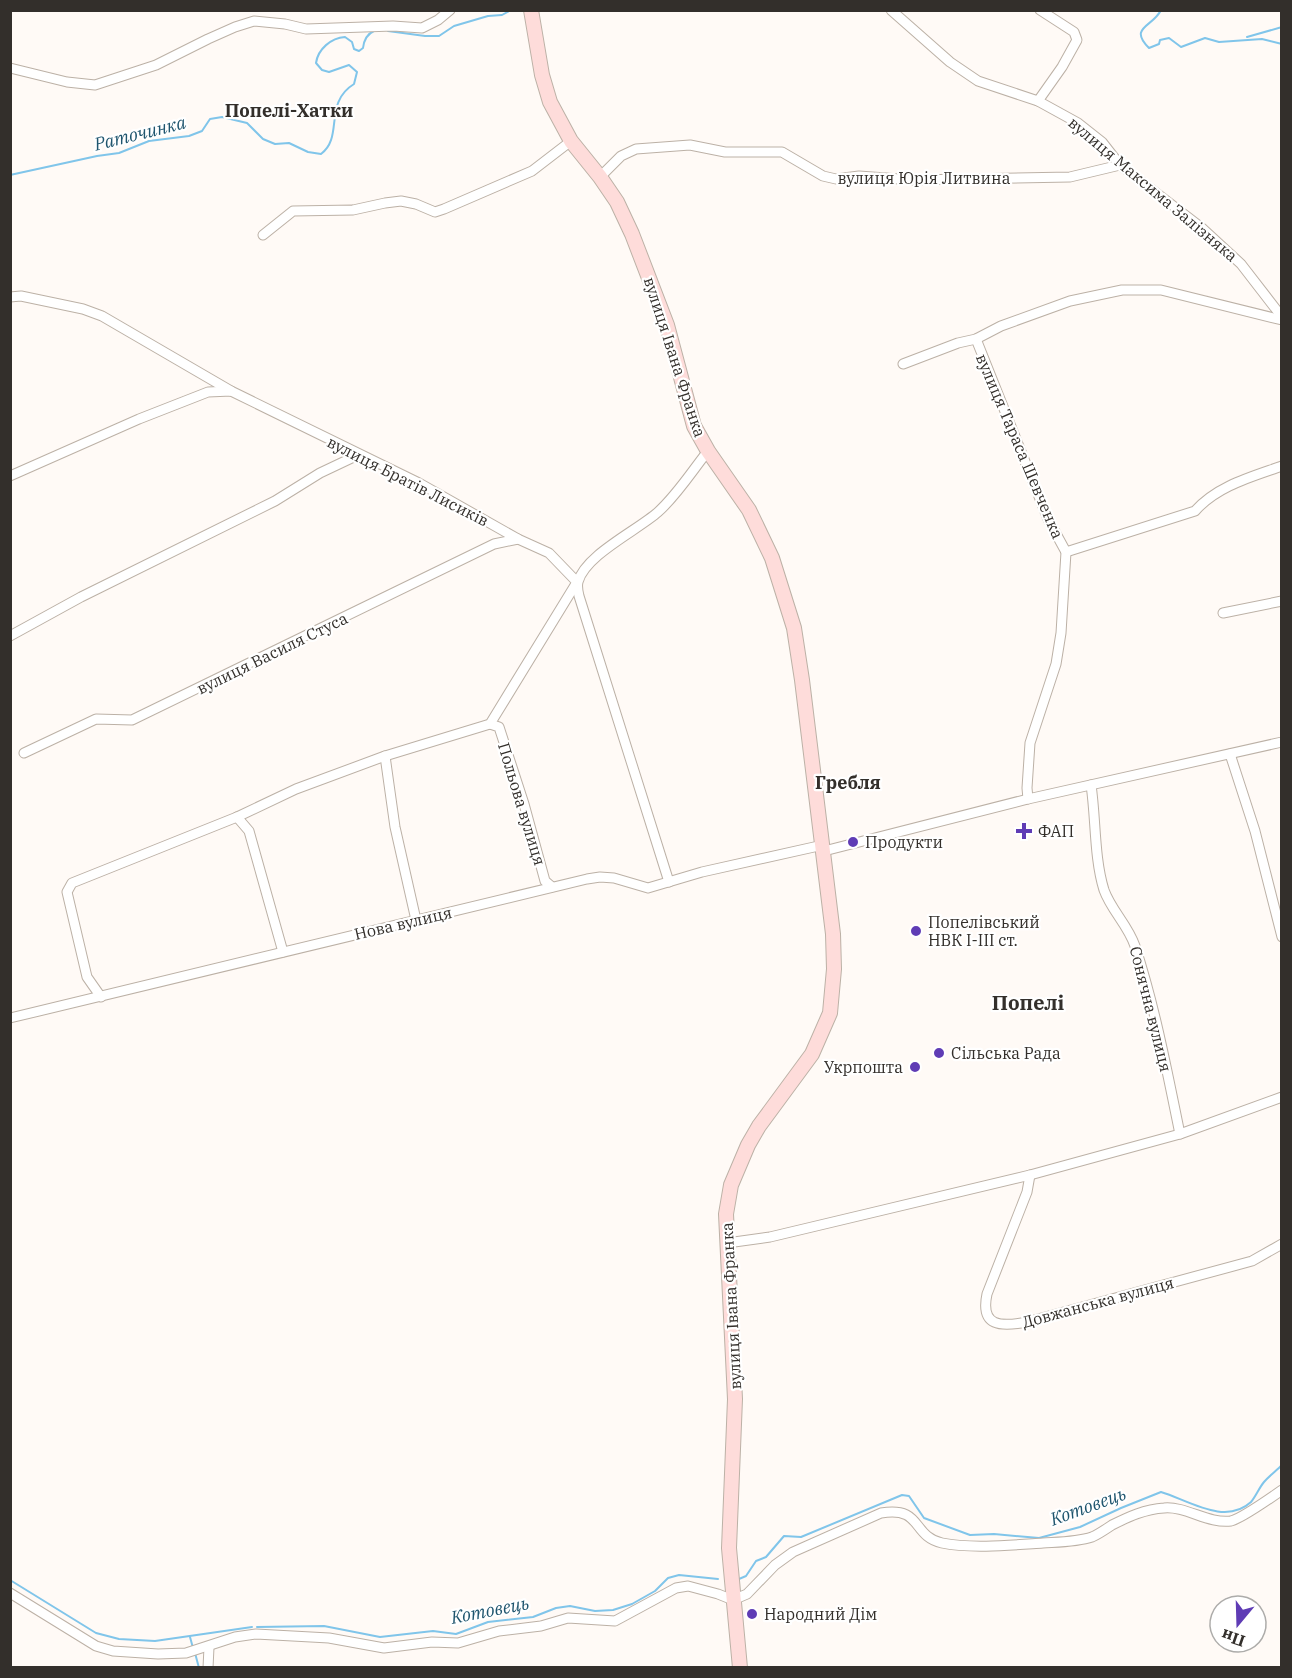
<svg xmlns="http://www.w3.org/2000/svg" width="1292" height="1678" viewBox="0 0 1292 1678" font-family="'IBM Plex Serif',serif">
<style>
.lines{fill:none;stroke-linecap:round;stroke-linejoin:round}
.stream{stroke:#80c5ea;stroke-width:2}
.street-casing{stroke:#bcb1a6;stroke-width:11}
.secondary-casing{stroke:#bcb1a6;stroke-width:16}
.street{stroke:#fff;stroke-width:9}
.secondary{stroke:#fedcda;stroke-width:14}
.poi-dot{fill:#5f3cb5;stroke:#fff;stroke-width:2}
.labels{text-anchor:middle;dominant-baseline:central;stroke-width:4.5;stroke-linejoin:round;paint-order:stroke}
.street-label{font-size:16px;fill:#332f2b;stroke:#fff}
.poi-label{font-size:16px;fill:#332f2b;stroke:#fff;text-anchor:start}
.neighbourhood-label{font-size:18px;font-weight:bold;fill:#332f2b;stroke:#fff}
.water-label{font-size:18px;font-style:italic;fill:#1f556e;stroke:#fff}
.quarter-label{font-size:20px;font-weight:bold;fill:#332f2b;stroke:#fff}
</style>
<rect width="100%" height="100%" fill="#fffaf6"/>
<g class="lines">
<g class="stream">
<path d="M1161 10C1153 27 1128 27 1149 48L1159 44 1160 40 1169 38 1181 47 1205 38 1219 42 1262 39 1282 44"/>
<path d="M388 31 425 36H439L454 26 488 16 502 15 511 10"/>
<path d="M1247 37 1282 27"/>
<path d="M10 175 97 156 119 153 149 141 189 136 202 131 210 119 222 117 247 123 263 139 275 144 289 143 308 152 321 154C344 137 323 103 354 84L357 72 349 65 329 72 322 70 316 63C318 49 331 38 345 37L352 42 354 49 359 51 363 48C364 40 367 34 374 31"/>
<path d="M739 1579 746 1576 756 1561 766 1557 784 1536 801 1537 902 1495 909 1496 924 1518 970 1535 994 1534 1039 1538 1080 1527 1121 1508 1161 1492C1188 1500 1225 1526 1251 1502 1256 1496 1259 1488 1264 1482 1269 1476 1276 1471 1282 1465"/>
<path d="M10 1580 96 1633 119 1639 155 1641 252 1627"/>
<path d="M257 1627 324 1626 380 1637 433 1631 456 1634 488 1622 533 1617 556 1608 570 1606 595 1611 613 1610 632 1604 655 1591 668 1578 679 1575 718 1579"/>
<path d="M190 1637 193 1648"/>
<path d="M195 1653 199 1668"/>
</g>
<g class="street-casing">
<g id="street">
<path d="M891 10 950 62 978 81 1038 101 1078 123 1102 142 1120 165 1202 228 1241 264 1282 317"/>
<path d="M10 68 67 82 95 85 156 65 208 39 235 27 254 21 285 24 306 29 393 26 422 28 438 20 450 10"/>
<path d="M1038 101 1062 67 1077 40 1074 32 1040 10"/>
<path d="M600 177 621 156 636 149 690 145 725 152H782L823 176 836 179 859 176 913 180 1070 177 1120 165"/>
<path d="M263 235 293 211 353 210 385 203 401 201 416 204 435 212 444 209 532 171 571 141"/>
<path d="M10 297 21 296 83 309 102 316 231 391"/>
<path d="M976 339 1048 519 1066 552 1061 633 1056 664 1030 743 1027 788 1028 799"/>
<path d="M903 364 958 343 976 339 1001 326 1070 301 1122 290H1161L1282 320"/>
<path d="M10 476 139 419 208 392 231 391 419 483 518 539 549 553 577 582 490 724 385 756 296 789 237 817 72 883 67 892 87 977 101 997"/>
<path d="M1066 552 1195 511C1217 486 1251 477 1282 466"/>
<path d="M1223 613 1282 601"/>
<path d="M10 636 81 597 275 501 320 473 358 455"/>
<path d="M490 724 499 727 524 804 545 881 552 887"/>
<path d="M24 753 96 719 132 720 494 544 518 539"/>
<path d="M1230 754 1255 831 1282 937"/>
<path d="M385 756 395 827 416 920"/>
<path d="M1091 785C1096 818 1094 858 1104 890 1111 910 1128 925 1135 946 1155 1007 1167 1071 1180 1134"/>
<path d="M237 817 249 831 283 952"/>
<path d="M824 851 1028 799 1282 742"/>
<path d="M669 882 579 596C578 592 577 586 578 582 585 555 638 530 658 512 677 495 692 471 708 451"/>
<path d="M10 1018 587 879 600 877 614 878 648 888 702 872 823 845"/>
<path d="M1030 1175 1027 1192 987 1294C980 1327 1001 1327 1027 1322L1252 1261 1282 1244"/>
<path d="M727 1243 770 1237 1030 1175 1180 1134 1282 1097"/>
<path d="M10 1593 96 1646 113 1651 158 1654 186 1653 235 1637 256 1634 329 1638 384 1648 432 1642 458 1643 499 1631 541 1626 568 1618 615 1621 676 1588 688 1586 718 1594 733 1600 747 1594 775 1565 793 1552 881 1513C923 1506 911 1536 942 1543 971 1549 1013 1545 1043 1543 1059 1542 1077 1542 1092 1537 1099 1534 1106 1529 1112 1525 1128 1517 1145 1509 1164 1508 1186 1506 1208 1524 1231 1521 1240 1519 1272 1497 1282 1490"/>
<path d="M208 1668 209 1647"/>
</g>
</g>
<g class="secondary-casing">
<path id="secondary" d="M531 10 542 75 550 102 571 141 600 177 617 202 632 234 667 325 694 426 708 451 749 510 772 558 794 628 802 680 833 934 834 969 830 1013 812 1054 759 1126 748 1145 731 1185 726 1214 735 1399 729 1548 740 1668"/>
</g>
<use href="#street" class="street"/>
<use href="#secondary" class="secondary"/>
</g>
<g class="poi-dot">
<path d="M1021 822h6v6h6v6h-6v6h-6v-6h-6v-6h6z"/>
<circle cx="853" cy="842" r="6"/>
<circle cx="916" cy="931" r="6"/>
<circle cx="939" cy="1053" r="6"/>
<circle cx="915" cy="1067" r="6"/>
<circle cx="752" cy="1614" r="6"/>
</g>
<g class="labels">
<g class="street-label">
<text x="924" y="178">вулиця Юрія Литвина</text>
<text transform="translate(1153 189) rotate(40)">вулиця Максима Залізняка</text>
<text transform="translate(675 357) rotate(72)">вулиця Івана Франка</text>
<text transform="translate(1020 446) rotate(67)">вулиця Тараса Шевченка</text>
<text transform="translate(408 481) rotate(27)">вулиця Братів Лисиків</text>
<text transform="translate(272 653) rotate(-26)">вулиця Василя Стуса</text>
<text transform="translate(522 804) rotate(73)">Польова вулиця</text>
<text transform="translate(403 923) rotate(-13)">Нова вулиця</text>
<text transform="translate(1151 1009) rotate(76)">Сонячна вулиця</text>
<text transform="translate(1098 1302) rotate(-15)">Довжанська вулиця</text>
<text transform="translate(731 1306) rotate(-93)">вулиця Івана Франка</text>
</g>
<g class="poi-label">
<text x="1038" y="831">ФАП</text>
<text x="865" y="842">Продукти</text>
<text x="928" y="922">Попелівський<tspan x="928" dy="18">НВК І-ІІІ ст.</tspan></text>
<text x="951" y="1053">Сільська Рада</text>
<text x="903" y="1067" text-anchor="end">Укрпошта</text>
<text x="764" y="1614">Народний Дім</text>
</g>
<g class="neighbourhood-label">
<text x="289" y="110">Попелі-Хатки</text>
<text x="848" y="782">Гребля</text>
</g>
<g class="water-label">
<text transform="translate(140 133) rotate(-14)">Раточинка</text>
<text transform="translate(1088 1506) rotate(-20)">Котовець</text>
<text transform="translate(490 1610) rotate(-11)">Котовець</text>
</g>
<g class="quarter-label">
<text x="1028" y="1002">Попелі</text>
</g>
</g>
<rect width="1292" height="1678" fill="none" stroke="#332f2b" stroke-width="24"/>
<g transform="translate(1238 1624) rotate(199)"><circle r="28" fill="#ffffff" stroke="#adacaa" stroke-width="1.5"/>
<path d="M0-4.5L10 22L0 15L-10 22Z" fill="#5f3cb5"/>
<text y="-9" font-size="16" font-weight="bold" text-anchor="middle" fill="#332f2b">Пн</text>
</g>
</svg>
